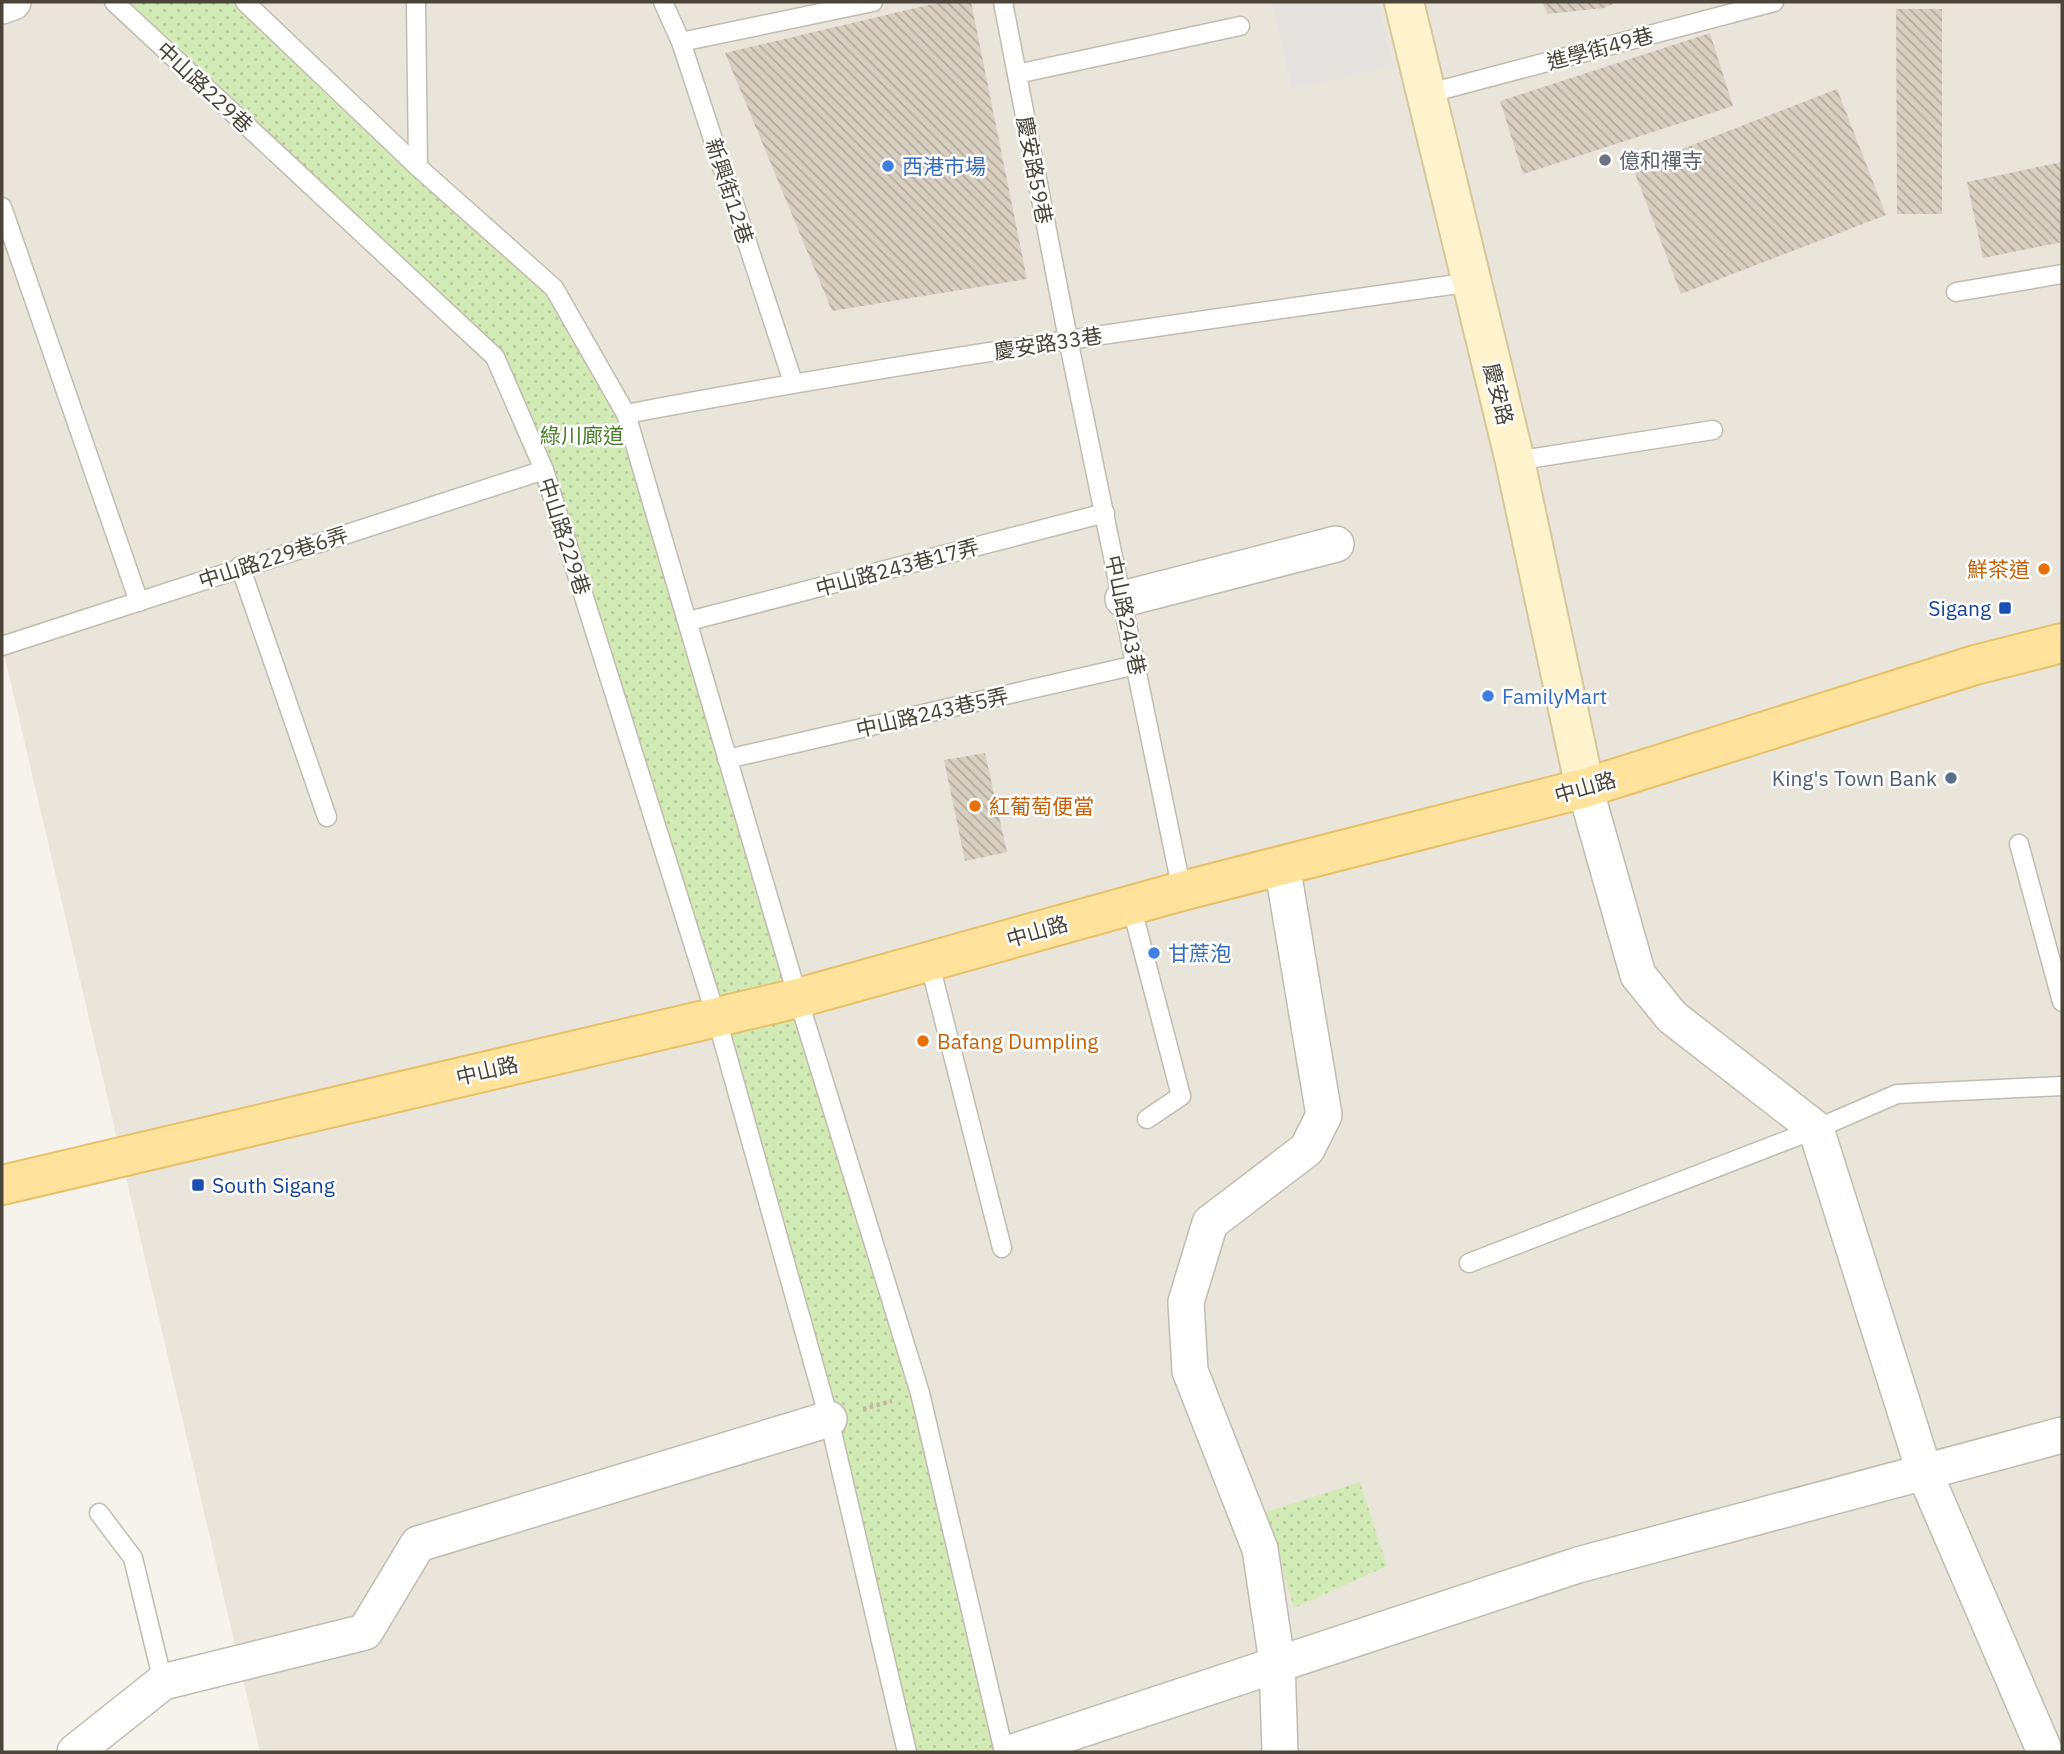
<svg xmlns="http://www.w3.org/2000/svg" width="2064" height="1754" viewBox="0 0 2064 1754" font-family="'IBM Plex Sans','Noto Sans TC',sans-serif">
<style>
.residential{fill:#eae5da}
.park{fill:url(#park-dots)}
.parking{fill:#e5e3e0}
.building{fill:url(#building-back-hatch)}
.lines{fill:none;stroke-linecap:round;stroke-linejoin:round}
.service-casing{stroke:#c2bbae;stroke-width:21}
.minor-casing{stroke:#c2bbae;stroke-width:38}
.secondary-casing{stroke:#d6c79b;stroke-width:42}
.primary-casing{stroke:#e6c16a;stroke-width:42}
.path{stroke:#c4b79f;stroke-width:4.5;stroke-dasharray:3.5 3.5;stroke-linecap:butt}
.service{stroke:#fff;stroke-width:18}
.minor{stroke:#fff;stroke-width:35}
.secondary{stroke:#fff3cd;stroke-width:38}
.primary{stroke:#ffe39c;stroke-width:38}
.worship-dot{fill:#6b7280;stroke:#fff;stroke-width:2.5}
.shop-dot{fill:#3f7fe0;stroke:#fff;stroke-width:2.5}
.food-dot{fill:#e8710a;stroke:#fff;stroke-width:2.5}
.transit-dot{fill:#1a4fb4;stroke:#fff;stroke-width:2.5}
.service-dot{fill:#5c6f8a;stroke:#fff;stroke-width:2.5}
.labels{text-anchor:middle;dominant-baseline:central;stroke-width:5;stroke-linejoin:round;paint-order:stroke}
.street-label{font-size:21px;fill:#4b4439;stroke:#fff}
.worship-label{font-size:21px;fill:#5b616d;stroke:#fff;text-anchor:start}
.shop-label{font-size:21px;fill:#366cbe;stroke:#fff;text-anchor:start}
.park-label{font-size:21px;fill:#4a7f2a;stroke:#fff}
.food-label{font-size:21px;fill:#c56008;stroke:#fff;text-anchor:start}
.transit-label{font-size:21px;fill:#164399;stroke:#fff;text-anchor:end}
.service-label{font-size:21px;fill:#4e5e75;stroke:#fff;text-anchor:end}
</style>
<defs>
<pattern id="park-dots" width="8" height="8" patternUnits="userSpaceOnUse" patternTransform="scale(1.75)"><rect width="8" height="8" fill="#d2eab5"/><path d="M2 2h.1M6 6h.1" fill="none" stroke="#b6ca9c" stroke-width="1.8" stroke-linecap="round"/></pattern>
<pattern id="building-back-hatch" width="6" height="6" patternUnits="userSpaceOnUse" patternTransform="scale(1.75)"><rect width="6" height="6" fill="#d8cfc1"/><path d="M-1 5l2 2M0 0l6 6M5-1l2 2" fill="none" stroke="#b1aa9e"/></pattern>
</defs>
<rect width="100%" height="100%" fill="#f6f3ec"/>
<path class="residential" d="M11 2H2062V1752H260L2 645V5Z"/>
<g class="park">
<path d="M114 2H245L554 289 626 414 920 1393 1004 1752H907L829 1419 544 470 495 357Z"/>
<path d="M1360 1482 1387 1566 1294 1608 1266 1512Z"/>
</g>
<path class="parking" d="M1272 2H1377L1393 65 1292 89Z"/>
<g class="building">
<path d="M941 2H971L1027 279 832 311 725 53Z"/>
<path d="M1542 2H1617L1604 8 1548 14Z"/>
<path d="M1896 9H1942V214H1897Z"/>
<path d="M1710 33 1733 106 1523 174 1500 101Z"/>
<path d="M1837 89 1886 215 1681 294 1633 168Z"/>
<path d="M2062 162V242L1983 258 1967 182Z"/>
<path d="M985 753 1007 852 965 861 944 760Z"/>
</g>
<g class="lines">
<g class="service-casing">
<g id="service">
<path d="M114 2 495 357 544 470 716 1016 829 1419 907 1752"/>
<path d="M245 2 418 167 554 288 626 414 798 998 920 1393 1004 1752"/>
<path d="M416 2 418 167"/>
<path d="M663 2 681 42 793 382"/>
<path d="M1003 2 1068 339 1182 891"/>
<path d="M681 42 873 2"/>
<path d="M1017 74 1240 26"/>
<path d="M1426 94 1774 2"/>
<path d="M2 207 139 602"/>
<path d="M1956 292 2062 274"/>
<path d="M626 414C906 361 1189 322 1472 282"/>
<path d="M1515 461 1713 430"/>
<path d="M240 566 327 817"/>
<path d="M689 621 1105 513"/>
<path d="M2 646 544 470"/>
<path d="M727 759 1136 665"/>
<path d="M2019 844 2062 1002"/>
<path d="M1131 905 1181 1096 1147 1119"/>
<path d="M929 961 1002 1248"/>
<path d="M1469 1263 1816 1129 1897 1094 2062 1086"/>
<path d="M99 1513 133 1558 163 1682"/>
</g>
</g>
<g class="minor-casing">
<g id="minor">
<path d="M2 6 13 2"/>
<path d="M1123 599 1336 544"/>
<path d="M1585 788 1638 975 1672 1017 1816 1129 1925 1474 2045 1752"/>
<path d="M75 1752 163 1682 365 1632 418 1544 829 1419"/>
<path d="M1013 1752 1578 1565 2062 1435"/>
<path d="M1280 1752 1277 1662 1260 1549 1190 1371 1186 1302 1210 1223 1307 1149 1324 1115 1282 865"/>
</g>
</g>
<g class="secondary-casing">
<path id="secondary" d="M1404 2 1515 461 1585 788"/>
</g>
<g class="primary-casing">
<path id="primary" d="M2 1185 798 998 1182 891 1585 788 1975 665 2062 643"/>
</g>
<path class="path" d="M863 1409 892 1401"/>
<use href="#service" class="service"/>
<use href="#minor" class="minor"/>
<use href="#secondary" class="secondary"/>
<use href="#primary" class="primary"/>
</g>
<circle class="worship-dot" cx="1605" cy="160" r="7"/>
<g class="shop-dot">
<circle cx="888" cy="166" r="7"/>
<circle cx="1488" cy="696" r="7"/>
<circle cx="1154" cy="953" r="7"/>
</g>
<g class="food-dot">
<circle cx="2044" cy="569" r="7"/>
<circle cx="975" cy="806" r="7"/>
<circle cx="923" cy="1041" r="7"/>
</g>
<g class="transit-dot">
<rect x="1998" y="601" width="14" height="14" rx="3.5"/>
<rect x="191" y="1178" width="14" height="14" rx="3.5"/>
</g>
<circle class="service-dot" cx="1951" cy="778" r="7"/>
<g class="labels">
<g class="street-label">
<text transform="translate(1600 48) rotate(-15)">進學街49巷</text>
<text transform="translate(205 87) rotate(43)">中山路229巷</text>
<text transform="translate(1035 170) rotate(79)">慶安路59巷</text>
<text transform="translate(730 191) rotate(72)">新興街12巷</text>
<text transform="translate(1048 343) rotate(-9)">慶安路33巷</text>
<text transform="translate(1499 394) rotate(76)">慶安路</text>
<text transform="translate(565 536) rotate(72)">中山路229巷</text>
<text transform="translate(273 557) rotate(-18)">中山路229巷6弄</text>
<text transform="translate(897 567) rotate(-15)">中山路243巷17弄</text>
<text transform="translate(1126 615) rotate(78)">中山路243巷</text>
<text transform="translate(932 712) rotate(-13)">中山路243巷5弄</text>
<text transform="translate(1585 787) rotate(-16)">中山路</text>
<text transform="translate(1037 931) rotate(-16)">中山路</text>
<text transform="translate(487 1070) rotate(-13)">中山路</text>
</g>
<g class="worship-label">
<text x="1619" y="160">億和禪寺</text>
</g>
<g class="shop-label">
<text x="902" y="166">西港市場</text>
<text x="1502" y="696">FamilyMart</text>
<text x="1168" y="953">甘蔗泡</text>
</g>
<g class="park-label">
<text x="582" y="435">綠川廊道</text>
</g>
<g class="food-label">
<text x="2030" y="569" text-anchor="end">鮮茶道</text>
<text x="989" y="806">紅葡萄便當</text>
<text x="937" y="1041">Bafang Dumpling</text>
</g>
<g class="transit-label">
<text x="1991" y="608">Sigang</text>
<text x="212" y="1185" text-anchor="start">South Sigang</text>
</g>
<g class="service-label">
<text x="1937" y="778">King's Town Bank</text>
</g>
</g>
<rect width="2064" height="1754" fill="none" stroke="#4b4439" stroke-width="7"/>
</svg>
